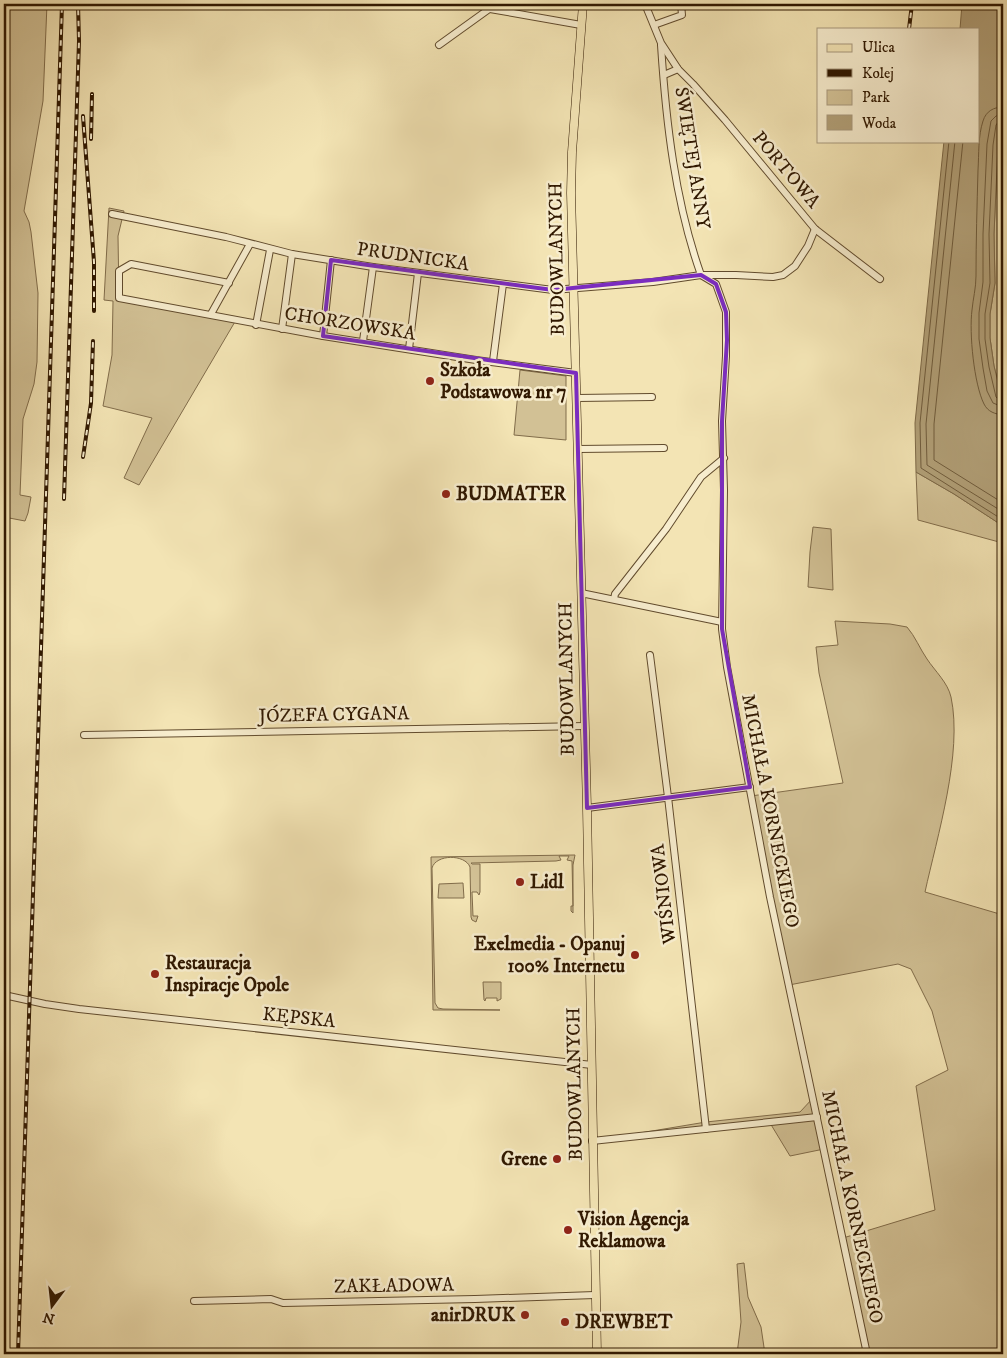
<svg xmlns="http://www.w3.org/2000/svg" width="1007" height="1358" viewBox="0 0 1007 1358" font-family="'IM FELL DW Pica',serif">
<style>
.green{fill:#d2c195;stroke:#816c4a}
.water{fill:#b19f77;stroke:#7d6947}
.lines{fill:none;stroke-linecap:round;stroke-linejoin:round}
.shore{stroke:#705c3c;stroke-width:1}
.minor-casing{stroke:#614b2d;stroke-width:8}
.major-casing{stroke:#301800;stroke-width:9}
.minor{stroke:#f7edce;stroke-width:6}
.major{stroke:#f3e4b4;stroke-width:8}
.rail-casing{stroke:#301800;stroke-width:4}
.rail{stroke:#f7edce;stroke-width:2;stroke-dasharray:5.5;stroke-linecap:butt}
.marked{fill:none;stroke:#7b2cbf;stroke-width:4;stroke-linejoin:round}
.poi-dot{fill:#8f2418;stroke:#f7edce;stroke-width:2}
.labels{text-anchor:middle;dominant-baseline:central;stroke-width:5;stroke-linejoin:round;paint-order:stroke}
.street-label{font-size:19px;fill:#301800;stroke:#f7edce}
.poi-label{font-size:19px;font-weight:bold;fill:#301800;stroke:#f7edce;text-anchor:start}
</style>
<rect width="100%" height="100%" fill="#f3e4b4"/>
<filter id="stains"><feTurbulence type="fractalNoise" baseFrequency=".004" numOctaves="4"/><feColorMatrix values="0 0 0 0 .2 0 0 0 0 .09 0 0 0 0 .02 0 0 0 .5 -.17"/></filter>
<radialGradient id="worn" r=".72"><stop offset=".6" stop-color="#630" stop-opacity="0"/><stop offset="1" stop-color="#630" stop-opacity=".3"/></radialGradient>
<g class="green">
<path d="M4 4H47L43 101 24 211 29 222 31 232 38 293 37 362 34 384 23 419 20 495 31 497 28 513 25 521 4 517Z"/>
<path d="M1003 107V402L994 366 990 338V314L995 283 994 234 998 145Z"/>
<path d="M109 208 124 211 118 236 119 298 236 320 139 485 124 478 152 418 103 406 112 355 113 301 104 300Z"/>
<path d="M520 370 566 376V440L514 435Z"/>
<path d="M916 472 954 494 1000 524 1003 526V544L999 542 918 520Z"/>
<path d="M813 527 831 529 833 590 808 587 810 552Z"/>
<path d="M835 621 890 624 907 627C915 636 920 649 927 659 935 671 948 683 951 697 963 753 937 837 925 892L1003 915V1354H867L843 1238 935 1210 916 1086 948 1070 932 1011 911 969 898 964 789 985 751 796 843 783 819 673 816 647 838 645Z"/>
<path d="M575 855 573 865V913L571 911V906H573L572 861 567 860 569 856H559L561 860 556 861 471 863 472 864H480V892L479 895 477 892H472L473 916H478L476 922 472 920 471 917 470 867C465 854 436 854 432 868L435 1003 438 1008 443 1009 500 1010H433L431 857Z"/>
<path d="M439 884 463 883 464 898H438Z"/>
<path d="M483 982H501V999L497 1001V998H486L485 1001 484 1000Z"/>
<path d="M813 1098 824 1149 790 1156 770 1123 592 1141 706 1122 800 1112Z"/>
<path d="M744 1263 748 1297 761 1327 765 1354H737L741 1322 737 1264Z"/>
</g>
<path class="water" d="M962 4H1003V107L998 145 994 234 995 283 990 314V338L994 366 1003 402V526L954 494 916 472 915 423 944 141H978V29H960Z"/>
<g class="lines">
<g class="shore">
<path d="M1003 107C994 107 986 111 983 121 978 136 979 154 978 170 977 206 976 241 976 276 976 288 973 299 972 310 969 333 974 384 984 404 988 412 995 414 1003 415"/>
<path d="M1003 114 996 116 991 121 987 144 983 234V282L979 313V339L983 368 987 391 993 403 1003 407"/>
<path d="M1003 120 999 121 996 125 993 145 989 234 990 283 985 314V339L989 367 996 397 999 400 1003 401"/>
<path d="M949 141 920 423 921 468 1003 520"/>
<path d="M955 141 926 424 927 465 1003 512"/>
<path d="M963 141 934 424V460L1003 503"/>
</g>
<g class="minor-casing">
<g id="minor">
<path d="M645 4 661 43 678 69 693 84 725 120 815 229 880 279"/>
<path d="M490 9 581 25"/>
<path d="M654 25 682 15 681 4"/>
<path d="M439 45 496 4"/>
<path d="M661 45C666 122 675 202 701 275"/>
<path d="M664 75 678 69"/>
<path d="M112 214 226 237 292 254 373 267 553 290 653 282 701 275H736L773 277 783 275 795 266 808 246 815 229"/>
<path d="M701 275 716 284 726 312V356L722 421 724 490 722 629 727 667 770 897 867 1354"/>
<path d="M229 283 131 264 119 271V298L323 336 476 360 576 373"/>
<path d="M211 314 250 244"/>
<path d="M256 325 270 250"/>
<path d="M282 329 292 254"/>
<path d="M323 336 331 260"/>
<path d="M363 341 373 267"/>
<path d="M409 349 418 273"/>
<path d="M493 361 503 284"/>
<path d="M577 398 652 397"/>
<path d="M578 449 664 448"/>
<path d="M581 593 722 622"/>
<path d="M614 599 615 594 666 529 701 477 724 458"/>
<path d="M650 655 668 797 706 1129"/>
<path d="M84 735 585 726"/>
<path d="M587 808 750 787"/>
<path d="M4 995 45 1004 79 1009 592 1065"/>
<path d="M592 1141 817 1117"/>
<path d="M194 1301 271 1299 283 1303 475 1299 595 1295"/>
</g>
</g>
<g class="major-casing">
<path id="major" d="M583 4 572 152 571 193 587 808 597 1354"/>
</g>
<use href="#minor" class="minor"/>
<use href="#major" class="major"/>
<g class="rail-casing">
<g id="rail">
<path d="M909 29 912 4"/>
<path d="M83 116 94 262V311"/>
<path d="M91 139 92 94"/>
<path d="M83 457 91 403 93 341"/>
<path d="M64 499 79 41 78 4"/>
<path d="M18 1354 62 4"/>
</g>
</g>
<use href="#rail" class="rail"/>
</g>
<path class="marked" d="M331 260 553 290 701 275 716 284 726 312 727 340 722 421V629L750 787 587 808 576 373 323 336Z"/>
<g class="poi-dot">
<circle cx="430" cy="381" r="5"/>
<circle cx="446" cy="494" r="5"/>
<circle cx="520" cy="882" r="5"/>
<circle cx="635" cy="955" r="5"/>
<circle cx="155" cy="974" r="5"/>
<circle cx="557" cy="1159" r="5"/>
<circle cx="568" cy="1230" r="5"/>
<circle cx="525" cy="1315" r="5"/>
<circle cx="565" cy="1322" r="5"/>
</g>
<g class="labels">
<g class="street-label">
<text transform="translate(692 158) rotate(81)">ŚWIĘTEJ ANNY</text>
<text transform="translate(786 170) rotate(50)">PORTOWA</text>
<text transform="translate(413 257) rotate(8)">PRUDNICKA</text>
<text transform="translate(557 259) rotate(-91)">BUDOWLANYCH</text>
<text transform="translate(350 324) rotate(9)">CHORZOWSKA</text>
<text transform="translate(567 679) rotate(-91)">BUDOWLANYCH</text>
<text transform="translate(334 715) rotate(-1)">JÓZEFA CYGANA</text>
<text transform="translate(770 811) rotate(79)">MICHAŁA KORNECKIEGO</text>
<text transform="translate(664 894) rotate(-97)">WIŚNIOWA</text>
<text transform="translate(299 1018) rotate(6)">KĘPSKA</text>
<text transform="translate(575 1084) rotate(-91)">BUDOWLANYCH</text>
<text transform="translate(852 1207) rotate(78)">MICHAŁA KORNECKIEGO</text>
<text transform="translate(394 1286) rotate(-1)">ZAKŁADOWA</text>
</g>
<g class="poi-label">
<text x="440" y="370">Szkoła<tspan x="440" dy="22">Podstawowa nr 7</tspan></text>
<text x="456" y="494">BUDMATER</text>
<text x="530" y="882">Lidl</text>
<text x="625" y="944" text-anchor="end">Exelmedia - Opanuj<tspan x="625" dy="22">100% Internetu</tspan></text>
<text x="165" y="963">Restauracja<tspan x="165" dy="22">Inspiracje Opole</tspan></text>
<text x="547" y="1159" text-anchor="end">Grene</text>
<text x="578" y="1219">Vision Agencja<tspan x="578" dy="22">Reklamowa</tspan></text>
<text x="515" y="1315" text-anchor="end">anirDRUK</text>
<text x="575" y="1322">DREWBET</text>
</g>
</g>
<rect width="1007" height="1358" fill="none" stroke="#f3e4b4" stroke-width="20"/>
<rect x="5" y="5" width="997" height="1348" fill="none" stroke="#301800" stroke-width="2.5"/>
<rect x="10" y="10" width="987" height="1338" fill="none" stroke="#301800"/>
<rect x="817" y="28" width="162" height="115" fill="#f7edce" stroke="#a7987c"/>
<rect x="827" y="44" width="25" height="8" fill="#f3e4b4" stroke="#a7987c"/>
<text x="862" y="52" font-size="15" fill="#301800">Ulica</text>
<rect x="827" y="69" width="25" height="8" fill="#301800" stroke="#a7987c"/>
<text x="862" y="78" font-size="15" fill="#301800">Kolej</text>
<rect x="827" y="90" width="25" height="15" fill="#d2c195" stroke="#a7987c"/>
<text x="862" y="102" font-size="15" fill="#301800">Park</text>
<rect x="827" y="115" width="25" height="15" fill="#b19f77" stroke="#a7987c"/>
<text x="862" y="128" font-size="15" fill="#301800">Woda</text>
<g transform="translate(52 1306) rotate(195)" stroke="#f7edce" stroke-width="4" paint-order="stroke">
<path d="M0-4L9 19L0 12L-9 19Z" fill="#301800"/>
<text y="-8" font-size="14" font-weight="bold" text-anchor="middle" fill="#301800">N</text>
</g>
<rect width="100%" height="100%" filter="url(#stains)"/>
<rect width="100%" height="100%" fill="url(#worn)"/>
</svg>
